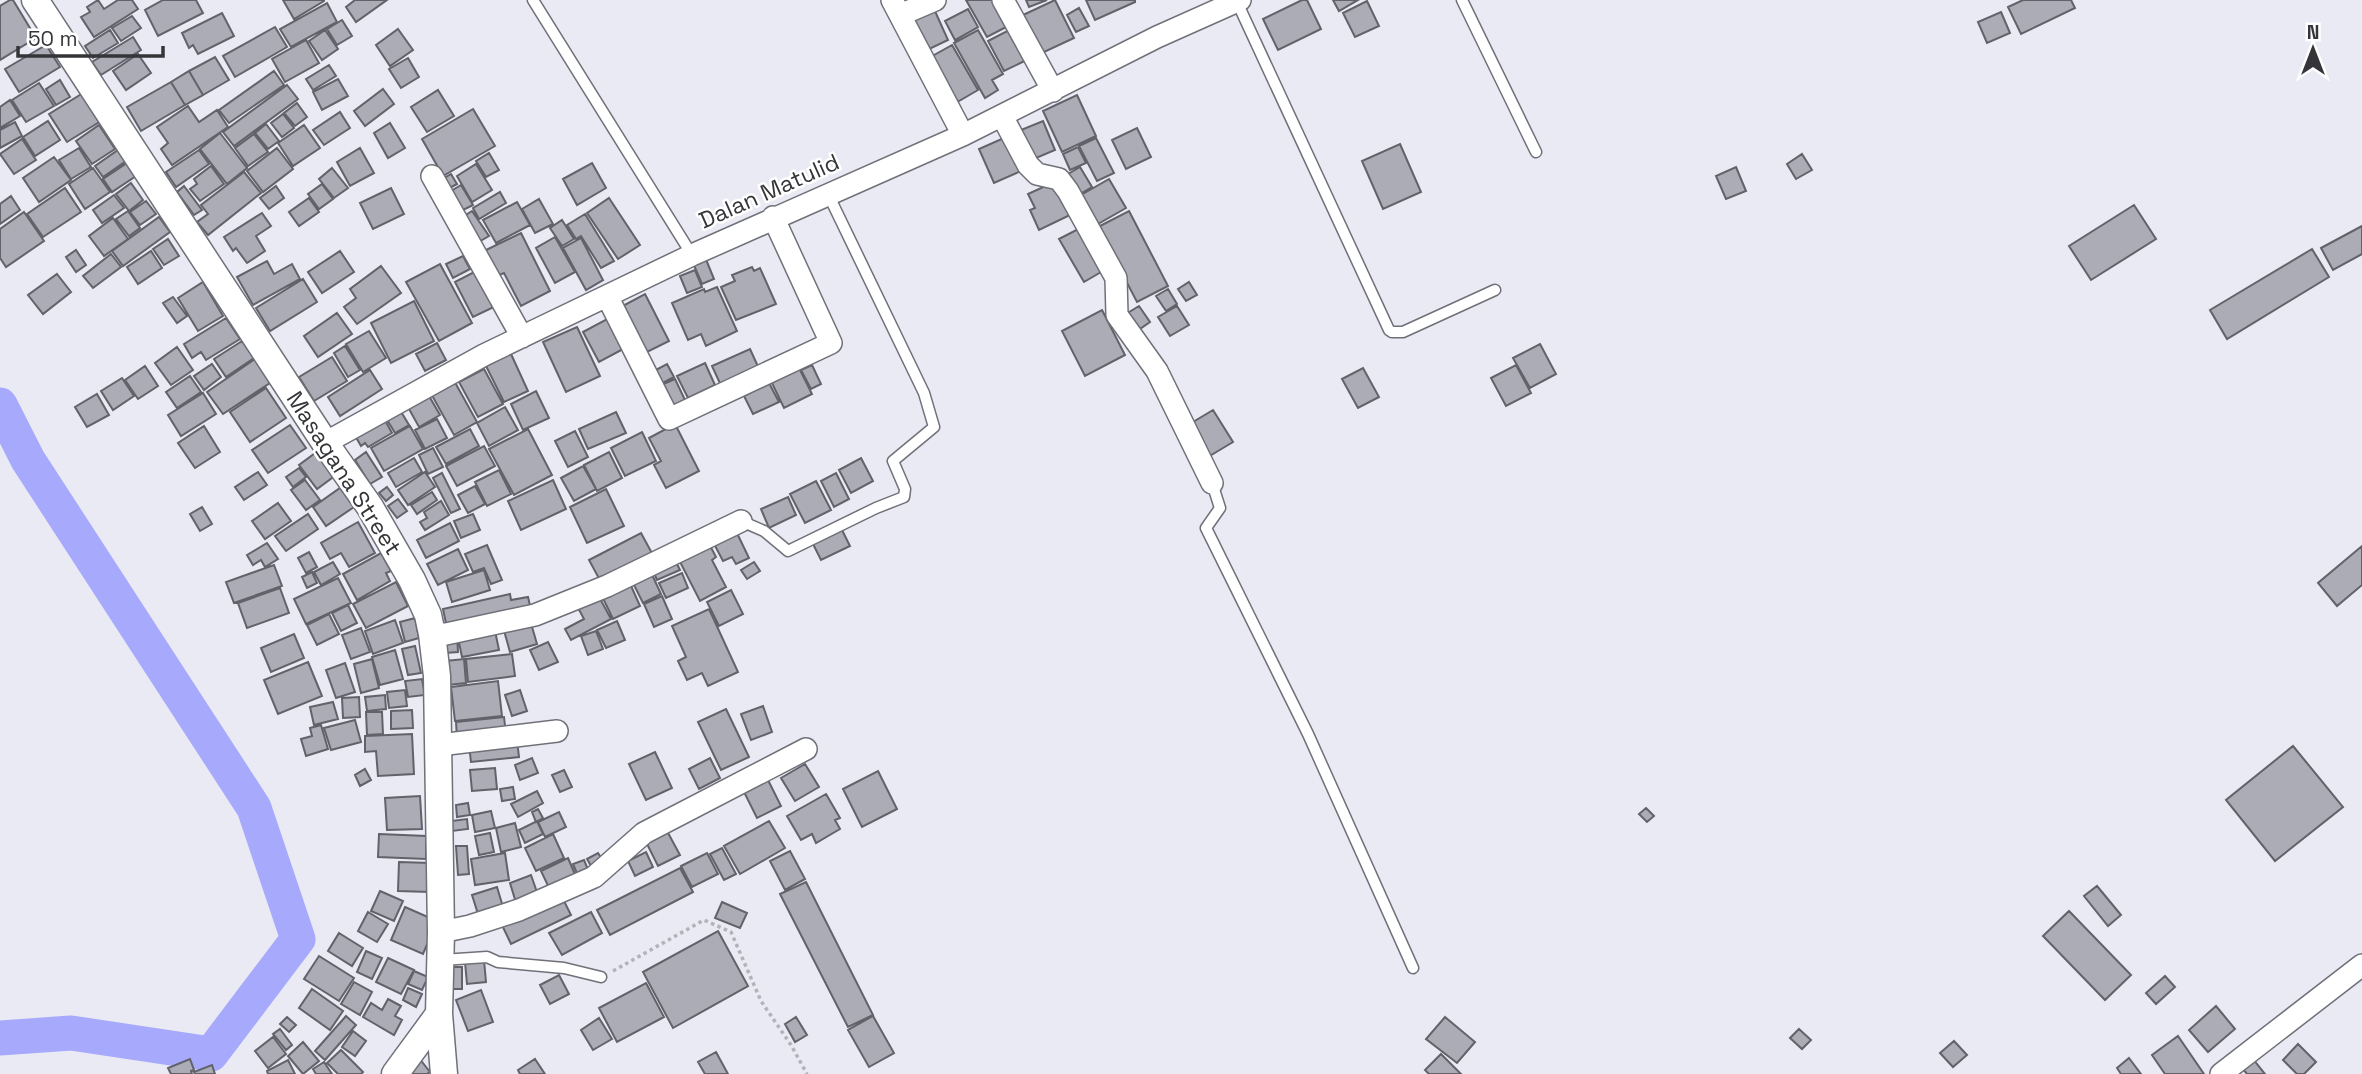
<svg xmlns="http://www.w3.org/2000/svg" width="2362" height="1074" viewBox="0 0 2362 1074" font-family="'Space Grotesk',sans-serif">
<rect width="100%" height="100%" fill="#e9eaf3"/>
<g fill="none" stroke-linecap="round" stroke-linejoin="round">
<path stroke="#a6a9fc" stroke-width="35" d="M0,405L28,460L254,808L298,939L211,1054L71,1033L0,1038"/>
</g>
<path fill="#abacb5" stroke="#61626a" stroke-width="2" d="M10,0H13L36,38L0,60V6Z
M98,0L104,9L118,0H132L138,9L94,37L81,17L90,12L87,7Z
M163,0H196L203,13L158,36L145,10Z
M283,0H324V1L294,19Z
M355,0H387L356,22L346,7Z
M966,0H995L1010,25L987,37Z
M1026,0H1047L1029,7Z
M1055,0L1074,38L1042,53L1023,15Z
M1086,0H1135V2L1095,20Z
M1302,0H1307L1321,29L1278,50L1263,19Z
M1333,0H1358L1339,11Z
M2023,0H2071L2075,8L2021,34L2008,7Z
M1367,1L1379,26L1355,37L1343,13Z
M327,3L337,22L291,47L280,29Z
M1079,8L1089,26L1076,32L1067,15Z
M934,9L948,40L923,52L908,21Z
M968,9L978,27L955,40L945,21Z
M2001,12L2010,33L1987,43L1978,22Z
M222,13L234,36L198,54L193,45L189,48L182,33Z
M132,16L141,28L121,41L112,28Z
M342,20L352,36L337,45L327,29Z
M275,27L287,47L235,77L223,56Z
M1015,27L1031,58L1004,71L988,41Z
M398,29L413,50L390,66L376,45Z
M110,30L118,43L93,58L85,46Z
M325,30L338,49L322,60L309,41Z
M978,30L1003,74L992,80L998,90L985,98L954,43Z
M133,37L141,50L101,75L92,62Z
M306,40L319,63L285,82L272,59Z
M46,45L60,67L19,92L5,69Z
M952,45L978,90L954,104L927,59Z
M138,54L151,73L126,90L113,71Z
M215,57L229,80L203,95L189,71Z
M408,58L419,77L401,88L389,69Z
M329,65L336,76L313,90L306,79Z
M189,71L203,95L185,105L171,82Z
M274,71L284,85L229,123L219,110Z
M338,79L348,96L322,110L313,92Z
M60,80L70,97L56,105L46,89Z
M171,82L185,105L141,131L127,107Z
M39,83L54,106L26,122L12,100Z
M287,85L298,99L234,146L223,132Z
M383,89L394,104L365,126L354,111Z
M438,90L454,116L427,132L411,107Z
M83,93L101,121L67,142L49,114Z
M1077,95L1096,136L1062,152L1043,111Z
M10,100L20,116L0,128V107Z
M297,103L307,117L295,126L284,113Z
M188,106L199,122L217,110L228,127L172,165L161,149L168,143L157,127Z
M473,109L495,146L443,176L422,139Z
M340,112L350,128L324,145L313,130Z
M283,114L294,128L282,137L271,123Z
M48,121L60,140L35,156L23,137Z
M1043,121L1055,150L1029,161L1016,132Z
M15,122L22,136L0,148V130Z
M390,123L405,148L388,158L374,133Z
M266,124L279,141L268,149L255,133Z
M99,125L115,149L92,164L76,141Z
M304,125L320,148L293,166L278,143Z
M1137,128L1151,157L1126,169L1112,140Z
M220,133L247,168L227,184L200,149Z
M254,134L268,152L248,166L235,148Z
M1006,137L1021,171L994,183L979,149Z
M1096,138L1114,173L1097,181L1079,146Z
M22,139L36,160L14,174L0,154Z
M1400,144L1421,192L1383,209L1362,161Z
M1078,147L1086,163L1070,170L1063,154Z
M79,148L91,167L71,179L59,160Z
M277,148L293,169L263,192L247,171Z
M360,148L374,173L350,186L337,162Z
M118,150L126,161L103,177L95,166Z
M199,150L209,164L176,187L166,172Z
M489,153L499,170L486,177L476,161Z
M1802,154L1812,170L1796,179L1787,164Z
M54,157L71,180L39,202L23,178Z
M127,163L136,176L112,192L103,179Z
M592,163L606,188L577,205L563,179Z
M476,164L492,190L472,202L457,176Z
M211,166L224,184L200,201L190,189L197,184L194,179Z
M1080,167L1092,187L1080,194L1068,174Z
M1736,167L1746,191L1726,199L1716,176Z
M93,168L110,192L85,209L69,184Z
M332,168L348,188L334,198L319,179Z
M244,172L261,193L208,235L197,222L208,214L201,205Z
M451,174L457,184L446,190L441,180Z
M1109,179L1126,208L1098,224L1081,195Z
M1054,182L1070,215L1039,230L1030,210L1035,208L1028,194Z
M131,183L143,200L129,211L116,194Z
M322,184L333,199L319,209L308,194Z
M461,185L473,205L463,210L451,191Z
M184,186L202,210L194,215L177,192Z
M276,186L284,198L269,209L260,198Z
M65,188L81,212L43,237L27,214Z
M391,188L404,214L373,229L360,203Z
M500,192L506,203L479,219L473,208Z
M114,195L124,208L102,223L93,210Z
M11,196L20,210L0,224V204Z
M309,198L319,212L299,226L289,212Z
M609,198L640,245L618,259L587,213Z
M539,199L553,224L535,233L522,209Z
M146,201L156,214L140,225L130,212Z
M517,202L530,225L496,243L483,220Z
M2134,205L2156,239L2091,280L2069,246Z
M128,211L140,228L129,236L116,219Z
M472,211L489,236L477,243L461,218Z
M1129,211L1168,286L1137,302L1098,227Z
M24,212L44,241L6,267L0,258V229Z
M262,213L271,226L256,236L265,251L247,263L236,248L233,251L224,237Z
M585,214L614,261L601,268L581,236L576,239L567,225Z
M159,217L170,232L123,266L112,251Z
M113,218L128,239L104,256L89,236Z
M562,220L574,239L562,246L550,228Z
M1084,226L1108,268L1084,282L1059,239Z
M2362,226V254L2333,270L2321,248Z
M521,233L550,291L521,306L504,273L497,276L484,251Z
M555,237L575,272L555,283L536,248Z
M581,238L603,280L586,290L563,248Z
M168,239L179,256L164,265L153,249Z
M2312,249L2329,277L2227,339L2210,310Z
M76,250L86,265L76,272L66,257Z
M151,251L162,268L138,284L127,267Z
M340,251L354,272L322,293L308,272Z
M111,254L121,267L93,288L83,276Z
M463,256L470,269L453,278L446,264Z
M705,257L714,279L702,284L693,263Z
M267,261L274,274L292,264L300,279L253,305L237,277Z
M440,264L472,323L439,341L406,282Z
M381,266L401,293L357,324L344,307L356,298L350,289Z
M752,267L754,271L760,268L776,304L736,320L721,287L735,281L732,275Z
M480,269L498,305L473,317L455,282Z
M695,270L702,287L687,293L680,276Z
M57,274L71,292L43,314L28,295Z
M303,279L317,302L270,331L256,308Z
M203,282L223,316L198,331L178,298Z
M1189,282L1197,295L1186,301L1178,289Z
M717,287L737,331L706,346L701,334L688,340L672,303L704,289L705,292Z
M1168,289L1177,304L1166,311L1156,296Z
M645,294L669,341L643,354L619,308Z
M173,297L187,316L177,323L163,303Z
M414,301L434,341L391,363L371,323Z
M1139,306L1150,322L1137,331L1126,314Z
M1177,306L1189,325L1170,336L1158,317Z
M1102,310L1125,355L1085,376L1062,331Z
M337,313L352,334L318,357L304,336Z
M226,318L240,339L206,360L201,352L192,358L184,344Z
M609,318L625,348L599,362L583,332Z
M577,327L600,376L566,392L543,342Z
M369,331L386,358L363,372L346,344Z
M242,341L254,358L226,377L214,359Z
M437,343L446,360L425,371L416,354Z
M1540,344L1556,374L1530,388L1513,358Z
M345,346L360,370L348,377L334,353Z
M177,347L193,370L171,385L155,363Z
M750,349L761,373L723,390L712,366Z
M511,354L528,391L504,402L486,366Z
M332,357L347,381L314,401L299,377Z
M255,359L270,383L223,414L207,392Z
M705,363L715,385L688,398L677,376Z
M212,364L221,377L204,390L194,376Z
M667,364L674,377L661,384L654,371Z
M812,365L821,384L811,389L801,370Z
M1516,365L1531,393L1506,406L1491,378Z
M145,366L158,386L138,399L125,380Z
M799,368L812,394L784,408L771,381Z
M1363,368L1379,397L1358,408L1342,379Z
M484,369L503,404L478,417L459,382Z
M370,370L382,389L340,416L328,397Z
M190,376L201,392L177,408L166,392Z
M452,377L477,422L454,435L429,390Z
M122,378L134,396L113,410L101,391Z
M675,379L685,400L672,406L661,385Z
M769,383L779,402L753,414L744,396Z
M266,388L286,418L250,442L230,412Z
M425,389L440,415L419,427L404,400Z
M536,391L549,418L523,430L511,404Z
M203,393L216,414L181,436L168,415Z
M97,394L109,415L87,427L75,407Z
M505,407L518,430L489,446L477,423Z
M400,410L409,425L395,433L386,418Z
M1213,410L1233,442L1208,457L1188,425Z
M616,412L626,433L588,449L579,429Z
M382,415L392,433L368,447L365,443L361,446L353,432Z
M437,419L447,438L425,449L415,430Z
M675,424L699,471L666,488L654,465L661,461L649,438Z
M290,425L306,448L268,473L252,450Z
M204,426L220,452L195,468L178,443Z
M410,426L423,449L384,471L371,448Z
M470,429L479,446L446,464L436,447Z
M528,429L552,475L514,495L489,449Z
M575,431L588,457L568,467L555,441Z
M642,432L656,461L625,476L611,448Z
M484,446L495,466L457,486L446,466Z
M433,448L443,467L428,474L419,455Z
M318,451L336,475L317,489L299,465Z
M366,452L382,477L370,484L355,460Z
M609,452L622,478L597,491L584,465Z
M414,458L422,472L396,487L388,473Z
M861,458L873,481L851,493L839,470Z
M583,466L596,489L574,501L561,478Z
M299,468L306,477L293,487L286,477Z
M499,470L511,494L487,506L475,482Z
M258,472L267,485L244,500L235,487Z
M425,472L435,487L408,505L398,490Z
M442,473L460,509L451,513L433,478Z
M836,473L849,499L834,507L821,481Z
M305,480L320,500L306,510L291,490Z
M553,480L566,509L521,530L508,501Z
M816,481L831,510L805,523L790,494Z
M475,486L485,504L468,513L458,495Z
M387,487L393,495L386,501L379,493Z
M340,488L354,507L326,526L313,507Z
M606,489L624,526L587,543L570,507Z
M432,492L437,500L417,514L411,505Z
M788,497L796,515L769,528L761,509Z
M398,499L407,511L397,518L388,506Z
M441,501L449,515L425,530L420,522L427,518L424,512Z
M278,503L291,521L265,539L252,521Z
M202,507L212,524L200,531L190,514Z
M308,514L318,529L286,551L275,536Z
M473,514L480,530L461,538L454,521Z
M358,522L375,553L349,567L341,553L330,559L321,543Z
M450,523L459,541L426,558L417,540Z
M735,529L749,558L736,564L732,557L723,561L712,540Z
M842,530L850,546L821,560L813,544Z
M641,533L654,557L602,584L589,560Z
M707,540L716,557L712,560L726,587L700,601L677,556Z
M267,543L278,559L265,567L261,560L253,565L247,555Z
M487,545L502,580L491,584L484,568L473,572L465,554Z
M2362,546V585L2337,606L2318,583Z
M458,549L468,570L438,585L427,564Z
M309,552L317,567L306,573L298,558Z
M381,553L391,571L386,573L390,581L357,600L343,574Z
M674,558L680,570L657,580L652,568Z
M333,562L340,574L321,585L314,572Z
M754,562L760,571L747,579L741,570Z
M274,565L282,586L234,603L226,582Z
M649,568L661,594L643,603L630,577Z
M484,570L490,590L452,602L446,582Z
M312,572L317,583L307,588L302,577Z
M682,573L688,588L666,598L659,583Z
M338,578L351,603L306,624L294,599Z
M628,579L640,606L613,619L600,592Z
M396,582L408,606L366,628L353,604Z
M280,588L289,613L247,628L238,603Z
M731,590L743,614L719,626L707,602Z
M597,593L611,619L571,640L565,629L584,619L576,604Z
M510,594L511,600L528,597L532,614L448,633L443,609Z
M662,596L672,619L654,627L644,604Z
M348,605L357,623L341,631L332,613Z
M709,609L738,672L708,686L702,673L687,680L678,661L686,657L672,626Z
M329,614L339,634L317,645L307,625Z
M415,618L419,638L405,642L400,622Z
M395,620L403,643L373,654L365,631Z
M530,620L537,644L510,652L503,627Z
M617,621L625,640L606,648L597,630Z
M494,626L499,650L462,657L457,633Z
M361,628L370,652L351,659L342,635Z
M596,631L603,649L588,655L581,636Z
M294,634L304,658L271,672L261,648Z
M444,635H457L458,652L445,653Z
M548,642L558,662L539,670L530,650Z
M415,646L421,673L408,675L402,649Z
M395,650L403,679L380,685L372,657Z
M512,654L515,676L468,682L466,659Z
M372,659L379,688L361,693L354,664Z
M464,659L466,683L448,685L446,661Z
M308,662L322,696L278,714L264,680Z
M345,663L355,692L336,698L326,670Z
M422,679L425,695L408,697L405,681Z
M498,681L502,716L455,721L451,687Z
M405,690L407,706L389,708L387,692Z
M520,690L527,711L512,716L505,695Z
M385,695L386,709L367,711L365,697Z
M359,697L360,717L343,718L342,698Z
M333,702L338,719L314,725L310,707Z
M763,706L772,732L751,740L741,714Z
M726,709L749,757L721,770L698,722Z
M412,710L413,728L391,729V711Z
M366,712H382L383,734L367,735Z
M504,717L506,734L457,739L456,722Z
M355,720L361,742L331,750L324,728Z
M321,725L328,749L306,756L301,739L312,736L310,728Z
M412,734L414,774L378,776L376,751L365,752V736Z
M517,740L519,757L471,762L469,745Z
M2293,746L2343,807L2275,861L2226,800Z
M655,752L672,788L646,800L629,764Z
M532,758L538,773L520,780L515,765Z
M710,758L720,778L699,789L689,769Z
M805,764L819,787L795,801L781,778Z
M495,768L497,789L472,791L470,770Z
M365,769L371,780L360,786L355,775Z
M564,770L572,787L560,792L552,775Z
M878,771L897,809L862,827L843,789Z
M768,780L781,806L757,818L744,792Z
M513,787L515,799L502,801L500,789Z
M537,791L543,803L518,817L511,804Z
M826,794L840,818L835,820L840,829L816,843L812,834L801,840L787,816Z
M420,796L422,829L387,830L385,798Z
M468,803L470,815L457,817L456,805Z
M1646,808L1654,816L1647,822L1639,814Z
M538,809L543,818L536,822L532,812Z
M491,811L495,828L475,832L472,815Z
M559,812L566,827L545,837L538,822Z
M467,819L468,829L452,831L451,821Z
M537,821L543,834L525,843L519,830Z
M769,821L785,848L740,874L724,846Z
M515,823L521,847L501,852L496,828Z
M667,831L680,855L658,866L646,842Z
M490,833L494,852L479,855L475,836Z
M379,834L426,836V859L378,857Z
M553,834L564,858L536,871L525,848Z
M456,846H467L469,874L458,875Z
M722,848L736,874L724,880L710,854Z
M790,851L805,879L785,890L770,861Z
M646,852L653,867L635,876L628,861Z
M505,853L509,880L475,885L471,859Z
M598,853L605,864L594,871L587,859Z
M707,853L718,874L692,887L681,866Z
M568,858L577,879L551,892L541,871Z
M584,860L589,872L578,876L573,864Z
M399,862L431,863L430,892L398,891Z
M680,868L693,892L610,935L597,910Z
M531,875L539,898L517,906L510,883Z
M806,882L873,1015L848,1027L780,894Z
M2097,886L2121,915L2108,926L2084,896Z
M497,887L503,907L478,914L472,895Z
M380,891L403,901L394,921L371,911Z
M560,893L571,915L511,944L501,923Z
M722,902L747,913L740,928L715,918Z
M405,907L437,921L423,954L391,940Z
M2069,911L2131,975L2105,1000L2043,936Z
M368,912L388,924L377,942L358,931Z
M591,912L602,933L562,955L549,933Z
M718,931L748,986L673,1028L643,972Z
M339,933L363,948L352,966L328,951Z
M366,951L382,958L372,979L357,972Z
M319,956L354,978L339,1001L304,979Z
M388,958L414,970L401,994L376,982Z
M484,960L486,982L467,984L465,962Z
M451,967H462V989H451Z
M414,971L428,977L422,990L408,984Z
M559,975L569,994L550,1004L540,985Z
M2165,976L2175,987L2156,1004L2146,993Z
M354,982L372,992L360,1015L341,1004Z
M646,983L664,1017L617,1042L599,1008Z
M408,988L422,994L416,1007L403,1000Z
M312,989L343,1011L330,1030L299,1008Z
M481,990L493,1022L468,1031L456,1000Z
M388,999L401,1006L395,1016L402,1020L394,1035L363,1017L371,1003L382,1010Z
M2216,1006L2235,1029L2208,1052L2189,1030Z
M346,1016L356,1025L325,1060L315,1051Z
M873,1016L894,1053L869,1067L848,1030Z
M287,1017L296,1025L289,1032L280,1024Z
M796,1017L807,1035L795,1042L785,1024Z
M1445,1017L1475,1042L1457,1063L1426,1039Z
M599,1018L612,1039L593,1050L581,1030Z
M280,1029L292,1045L286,1050L273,1034Z
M1799,1029L1811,1040L1802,1049L1790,1038Z
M353,1031L366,1041L355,1056L342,1047Z
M2178,1036L2204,1074H2165L2152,1055Z
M273,1037L286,1054L268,1068L255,1051Z
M1954,1041L1967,1055L1953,1067L1940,1053Z
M303,1042L319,1061L303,1074L288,1056Z
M2298,1044L2316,1062L2304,1074H2297L2283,1060Z
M341,1050L363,1072L361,1074H338L327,1063Z
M716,1052L728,1074H705L698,1062Z
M1441,1054L1461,1074H1429L1425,1070Z
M419,1058L430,1072L427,1074H412L406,1067Z
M2129,1058L2141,1074H2121L2117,1068Z
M190,1059L194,1070L191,1071L192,1074H171L168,1068Z
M535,1059L545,1074H520L518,1070Z
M2253,1059L2265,1074H2247L2242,1068Z
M288,1060L295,1074H268L267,1071Z
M324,1062L332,1074H316L313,1069Z
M212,1065L215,1074H195L194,1072Z"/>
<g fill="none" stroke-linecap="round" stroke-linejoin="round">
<defs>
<path id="service" d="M533,0L692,255
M1462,0L1536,152
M1237,2L1389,330L1392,332H1403L1495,290
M1212,483L1220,508L1206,528L1308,734L1413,968
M741,521L764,531L788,551L876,508L904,497L905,489L893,461L934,427L924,393L828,194
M442,960L487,957L498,962L564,968L601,977"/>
<path id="minor" d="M892,0L963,135
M1003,0L1053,91
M900,15L935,0
M1002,116L1028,165L1037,174L1059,179L1068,191L1116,278L1117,315L1157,371L1212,483
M432,176L522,337
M607,296L669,419L831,343L773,217
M325,443L484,355L692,255L963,135L1157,37L1240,0
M432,634H446L535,615L607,586L741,521
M439,745L557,731
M441,932L470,926L519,910L594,877L644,833L806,749
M2221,1074L2362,965"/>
<path id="tertiary" d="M35,0L325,443L370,507L412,580L428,615L432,634L437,676L441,932L439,1014L444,1074
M395,1074L439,1014"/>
</defs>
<use href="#service" stroke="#6f7078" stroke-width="13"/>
<use href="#minor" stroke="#6f7078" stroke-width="24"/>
<use href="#tertiary" stroke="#6f7078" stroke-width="29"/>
<path stroke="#b2b3ba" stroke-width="3.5" stroke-dasharray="3.5 3.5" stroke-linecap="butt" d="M613,971L704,920L731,932L761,1001L791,1045L807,1074"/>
<use href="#service" stroke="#fff" stroke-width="10"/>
<use href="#minor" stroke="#fff" stroke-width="21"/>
<use href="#tertiary" stroke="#fff" stroke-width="26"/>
</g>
<g text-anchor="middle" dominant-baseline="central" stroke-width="5" stroke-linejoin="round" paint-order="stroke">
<g font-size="23" fill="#353539" stroke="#fff">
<text transform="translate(769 191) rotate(-24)">Dalan Matulid</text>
<text transform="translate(344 473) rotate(57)">Masagana Street</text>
</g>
</g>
<g transform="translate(2313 49)" stroke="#ffffff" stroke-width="5" paint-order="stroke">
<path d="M0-5L12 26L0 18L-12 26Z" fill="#353539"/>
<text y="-10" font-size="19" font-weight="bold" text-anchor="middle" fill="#353539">N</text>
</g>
<path d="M18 46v10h145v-10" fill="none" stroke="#353539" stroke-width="3.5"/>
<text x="28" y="46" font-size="21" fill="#353539" stroke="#ffffff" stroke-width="5" paint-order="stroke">50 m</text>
</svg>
